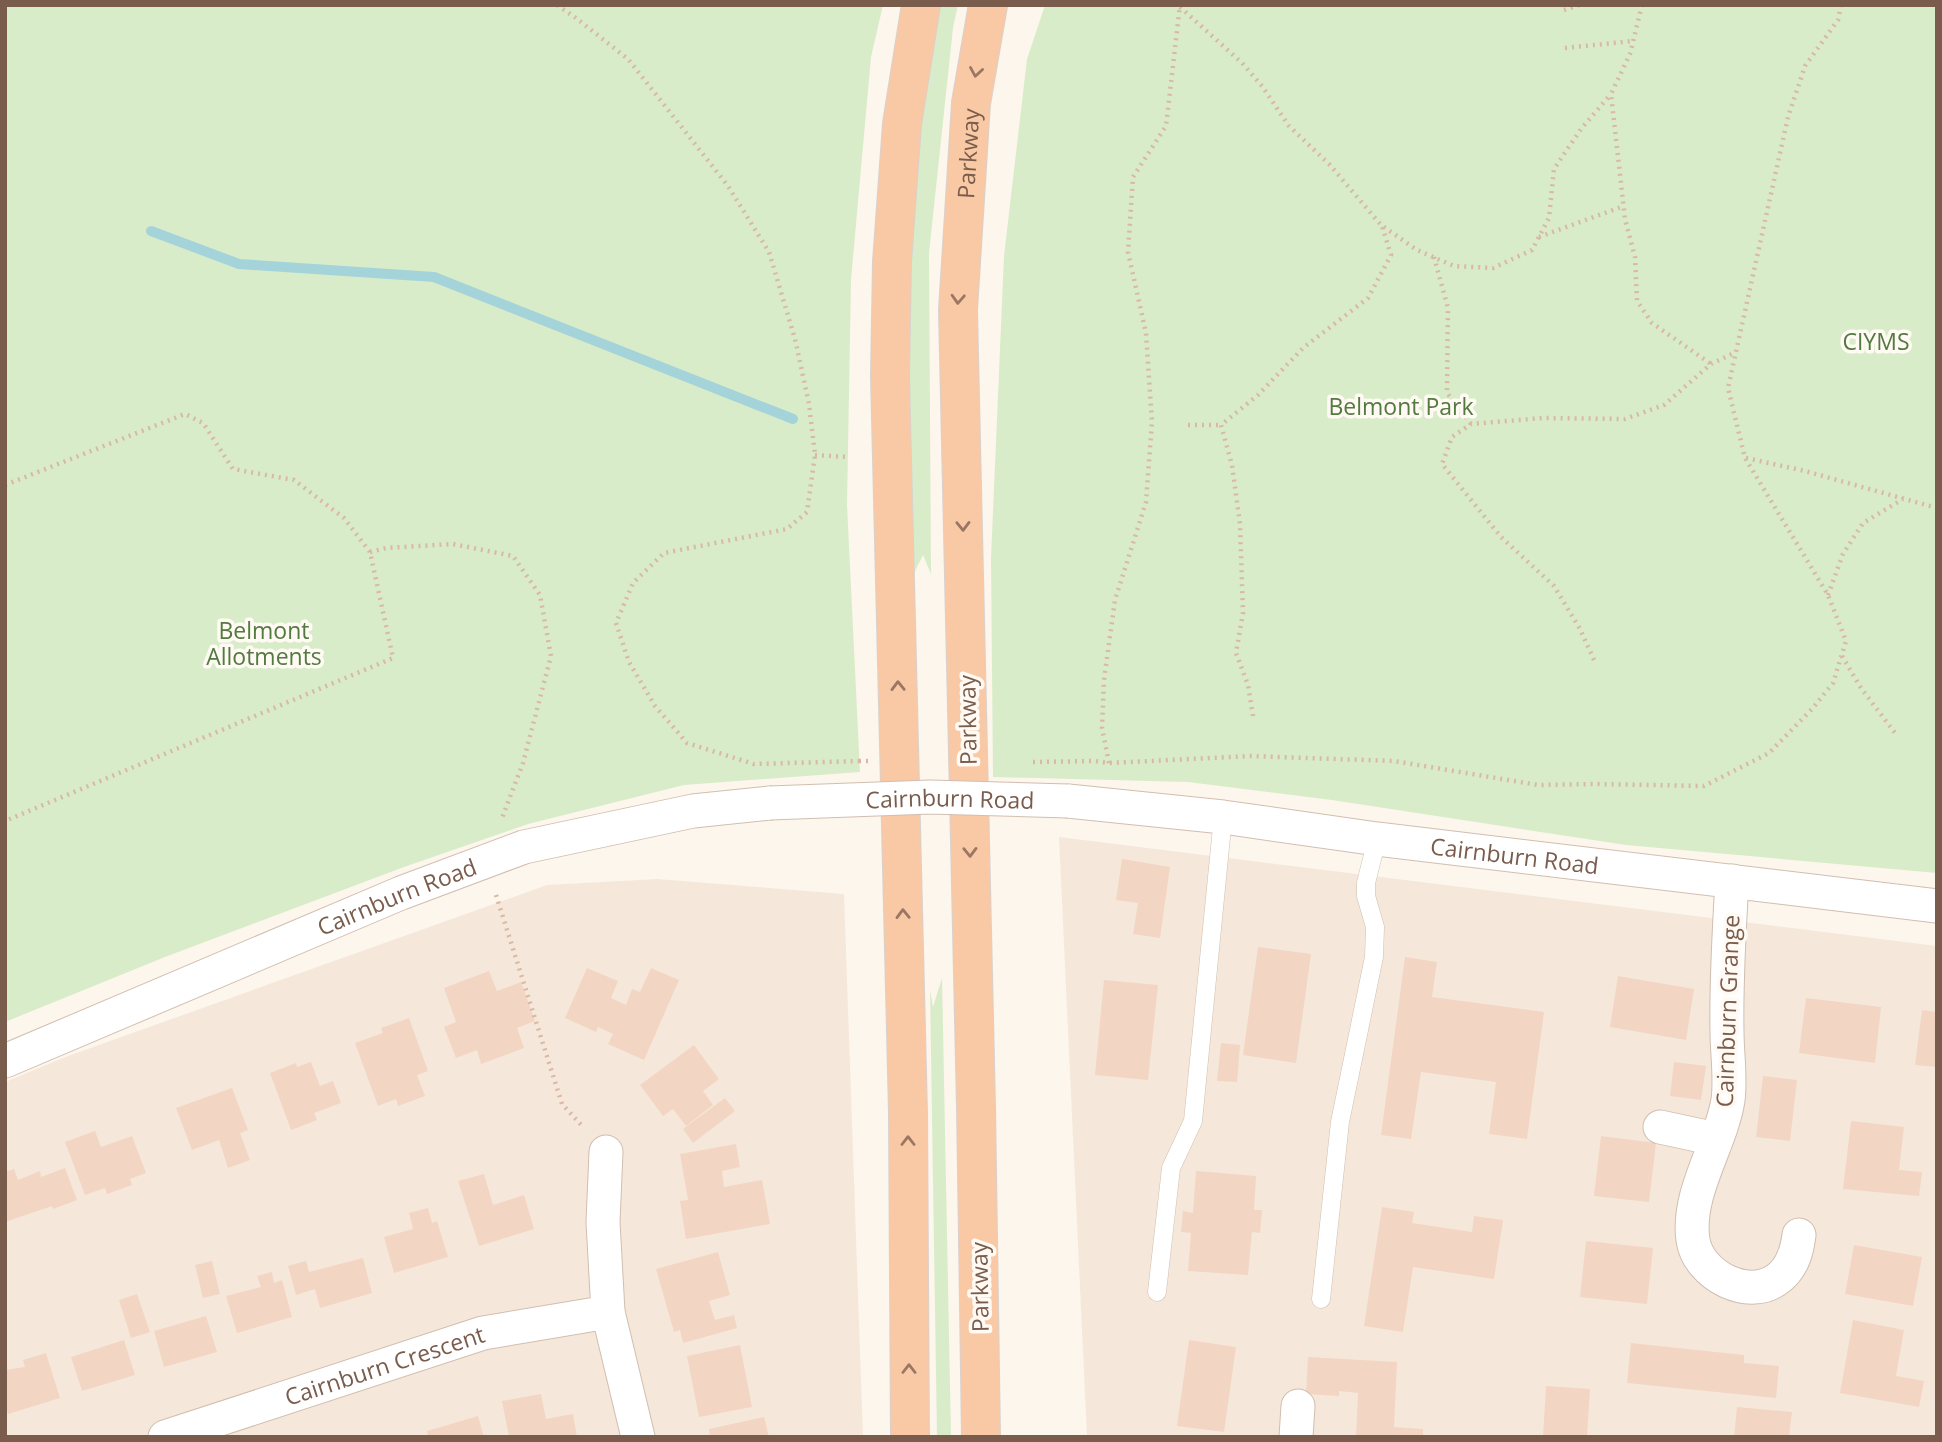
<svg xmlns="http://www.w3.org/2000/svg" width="1942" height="1442" viewBox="0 0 1942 1442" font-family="'Open Sans',sans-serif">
<rect width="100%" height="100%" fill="#fdf6ec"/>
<path fill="#f5e8da" d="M1059,837L1937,946V1437H1087Z
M657,879L844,894L863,1437H5V1082L68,1056L547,885Z"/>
<path fill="#d8ecc9" d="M5,5H883L871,57L851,280L847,505L860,772L684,785L528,824L404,867L165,957L5,1022Z
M933,5H958L953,28L929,253L931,574L923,555L913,575L908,286L914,156Z
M1045,5H1937V873L1626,845L1332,800L1188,782L993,777L991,558L1004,256L1027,59Z
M942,978L951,1437H937L930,990L933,1007Z"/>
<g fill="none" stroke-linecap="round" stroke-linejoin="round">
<path stroke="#a5d3da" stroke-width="10" d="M151,231L239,264L434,277L793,419"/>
</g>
<path fill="#f3d5c3" d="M1122,859L1170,867L1160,938L1133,934L1138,903L1116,900Z
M1258,947L1311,954L1296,1063L1243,1055Z
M1405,957L1437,962L1432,997L1544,1012L1527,1139L1489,1134L1496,1082L1421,1072L1411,1139L1381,1135Z
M587,968L618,981L611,998L626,1005L632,989L640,992L651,968L679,980L644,1060L608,1044L613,1034L598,1027L596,1032L565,1018Z
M489,971L497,991L521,982L535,1021L517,1028L524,1048L481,1064L477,1050L456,1058L444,1027L456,1022L444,988Z
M1618,976L1694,989L1686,1040L1610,1027Z
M1104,980L1158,985L1148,1080L1095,1075Z
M1806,998L1881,1007L1875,1063L1799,1053Z
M1922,1010L1937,1012V1067L1915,1065Z
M409,1018L428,1071L417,1075L425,1096L398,1106L396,1099L378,1106L355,1043L383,1033L381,1028Z
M1221,1043L1240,1045L1237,1082L1217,1081Z
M694,1045L719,1079L703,1091L713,1105L686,1126L673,1109L663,1116L640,1085Z
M311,1062L320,1086L333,1081L341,1103L314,1113L317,1120L291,1130L270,1073L296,1063L297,1067Z
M1674,1062L1706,1066L1701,1100L1670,1096Z
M1763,1076L1797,1080L1790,1141L1756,1137Z
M232,1088L248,1130L240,1133L250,1160L228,1168L219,1140L192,1150L176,1108Z
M725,1098L735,1111L693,1143L683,1129Z
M1851,1121L1904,1127L1899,1170L1922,1172L1919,1196L1843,1189Z
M95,1131L101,1147L132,1136L146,1173L130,1179L132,1185L107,1194L105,1188L85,1195L65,1142Z
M1601,1136L1656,1143L1649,1202L1594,1196Z
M736,1144L740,1167L722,1171L724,1187L762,1180L770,1224L686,1239L680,1201L688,1200L680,1154Z
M65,1168L77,1200L53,1209L52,1206L5,1222V1172L14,1169L18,1180L40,1171L41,1177Z
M1196,1171L1256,1176L1254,1210H1262L1260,1233L1252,1232L1248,1275L1188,1271L1191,1233L1181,1232L1183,1211L1193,1213Z
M484,1174L493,1205L524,1195L534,1229L479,1246L458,1181Z
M1382,1207L1414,1212L1412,1223L1472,1232L1474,1216L1503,1220L1494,1279L1413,1267L1403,1332L1364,1326Z
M428,1208L432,1223L437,1221L448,1257L394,1273L384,1237L413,1229L409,1213Z
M1586,1241L1653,1248L1647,1304L1580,1297Z
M1854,1245L1922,1257L1913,1306L1845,1294Z
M718,1252L730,1295L709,1301L715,1320L734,1315L737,1328L683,1343L680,1330L674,1332L656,1269Z
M363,1258L372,1293L320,1308L315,1289L296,1295L288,1266L306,1261L309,1272Z
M212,1261L220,1294L203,1298L195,1265Z
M272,1272L274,1283L282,1280L292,1317L237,1333L226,1296L261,1287L257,1276Z
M137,1294L150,1332L131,1338L119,1300Z
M206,1316L217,1352L164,1367L154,1331Z
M1853,1320L1904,1330L1896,1376L1924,1381L1919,1407L1840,1393Z
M124,1340L135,1375L82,1391L71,1357Z
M1189,1340L1236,1347L1224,1432L1177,1426Z
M1631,1343L1744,1355V1363L1779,1366L1776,1398L1627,1383Z
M740,1345L752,1407L699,1417L687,1356Z
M46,1353L60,1398L8,1414L5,1404V1370L25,1367L23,1360Z
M1308,1357L1397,1362L1394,1427L1423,1429V1437H1356L1358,1393L1339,1391V1396L1306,1394Z
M1546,1386L1590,1389L1587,1437H1543Z
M541,1394L546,1419L573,1414L577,1437H509L502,1401Z
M1737,1407L1792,1412L1789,1437H1734Z
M478,1416L484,1437H428L427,1431Z
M764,1417L769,1437H710L709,1429Z"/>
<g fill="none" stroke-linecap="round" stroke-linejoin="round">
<defs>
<path id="service" d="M1157,1292L1171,1168L1193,1121L1223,817
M1321,1299L1340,1122L1374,957L1375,927L1366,896V883L1377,839"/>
<g id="minor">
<path id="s1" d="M1068,801L1223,817L1377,839L1937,906"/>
<path d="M1732,881C1729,931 1726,981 1727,1031C1727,1054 1731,1077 1728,1100C1721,1145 1686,1193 1693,1240C1698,1275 1750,1303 1780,1277C1793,1266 1797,1251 1799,1235"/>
<path id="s2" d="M5,1061L401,893L524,847L693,811L770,803"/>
<path d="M1660,1127L1716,1139"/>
<path d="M606,1152L603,1222L608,1312"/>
<path id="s3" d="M165,1437L483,1333L608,1312L638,1437"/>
<path d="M1296,1437L1298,1406"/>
</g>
<g id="trunk">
<path d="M910,1437L908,1113L890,376L892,262L902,124L921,5"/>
<path id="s4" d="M981,1437L976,1106L958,310L971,103L988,5"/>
</g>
</defs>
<use href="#service" stroke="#d1beb0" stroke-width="19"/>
<use href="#minor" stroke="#d1beb0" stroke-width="35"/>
<use href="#trunk" stroke="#dad1cd" stroke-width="40"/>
<path stroke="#d9b8a5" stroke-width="4.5" stroke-dasharray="2 5" stroke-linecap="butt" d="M557,5L576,18L628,59L728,186L769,252L795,339L809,404L815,455L807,512L787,529L664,553L633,583L616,623L629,662L655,706L687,743L754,764L859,761
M1642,5L1630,54L1611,94L1625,219L1635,257L1637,301L1652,323L1711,364
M1180,7L1242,63L1262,86L1289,126L1329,164L1381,225L1417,250L1454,266L1493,268L1532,250L1549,218L1554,169L1581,129L1611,94
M1564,10L1579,5
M1565,48L1633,41
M1539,237L1624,206
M1434,257L1448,308L1447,393L1471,424
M1188,425H1221
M815,455L848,457
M1746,458L1805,471L1937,508
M5,485L185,414L203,423L233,469L294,480L344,518L370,552L393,658L5,821
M370,552L386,548L453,544L513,556L540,595L551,656L523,763L502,818
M1828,595L1843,554L1863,523L1903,499
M1842,656L1861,688L1895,733
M1594,660L1580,629L1554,586L1501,537L1442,464L1452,437L1471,424L1542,418L1625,419L1664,405L1711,364L1736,352
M1253,716L1248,685L1236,653L1243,613L1240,524L1232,465L1221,425L1258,395L1303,348L1368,298L1391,255L1382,226
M1033,762L1094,761L1109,763L1251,756L1394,761L1538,785L1594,784L1704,786L1769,753L1812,709L1833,683L1846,641L1828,595L1745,458L1728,388L1788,117L1805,66L1838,20L1841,5
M1109,763L1102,728L1104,680L1115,600L1146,502L1152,422L1146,333L1128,252L1133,177L1166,126L1180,5
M496,895L562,1104L583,1127"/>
<use href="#service" stroke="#fff" stroke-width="18"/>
<use href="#minor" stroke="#fff" stroke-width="33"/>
<use href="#trunk" stroke="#f9c8a4" stroke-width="38"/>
<defs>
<g id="minor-bridge">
<path id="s5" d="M770,803L930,797L1068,801"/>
</g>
</defs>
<use href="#minor-bridge" stroke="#d1beb0" stroke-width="35" stroke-linecap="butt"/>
<path stroke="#d9b8a5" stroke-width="4.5" stroke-dasharray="2 5" stroke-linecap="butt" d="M859,761H873"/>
<use href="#minor-bridge" stroke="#fff" stroke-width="33"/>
</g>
<defs><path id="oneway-chevron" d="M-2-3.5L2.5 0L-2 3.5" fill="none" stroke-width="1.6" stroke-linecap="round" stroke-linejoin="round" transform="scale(1.75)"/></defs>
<g stroke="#9a7763">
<use href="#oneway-chevron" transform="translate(976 72) rotate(99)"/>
<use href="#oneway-chevron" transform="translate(958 299) rotate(93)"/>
<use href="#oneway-chevron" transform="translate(963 526) rotate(89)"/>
<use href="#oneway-chevron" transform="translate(898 686) rotate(-91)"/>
<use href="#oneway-chevron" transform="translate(970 852) rotate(89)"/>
<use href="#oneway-chevron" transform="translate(903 914) rotate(-91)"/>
<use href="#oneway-chevron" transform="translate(908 1141) rotate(-90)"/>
<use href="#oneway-chevron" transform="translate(909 1369) rotate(-90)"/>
</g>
<g text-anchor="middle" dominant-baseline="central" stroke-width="7" stroke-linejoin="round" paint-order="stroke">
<g font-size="23" fill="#7a5c4d" stroke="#fffaf3">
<text stroke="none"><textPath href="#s4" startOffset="1284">Parkway</textPath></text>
<text transform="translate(967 720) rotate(-91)">Parkway</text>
<text stroke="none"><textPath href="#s5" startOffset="180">Cairnburn Road</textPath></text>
<text stroke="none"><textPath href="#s1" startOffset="450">Cairnburn Road</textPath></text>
<text stroke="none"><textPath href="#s2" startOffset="425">Cairnburn Road</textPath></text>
<text transform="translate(1727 1011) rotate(-88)">Cairnburn Grange</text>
<text transform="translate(979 1287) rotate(-91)">Parkway</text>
<text stroke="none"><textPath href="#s3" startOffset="231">Cairnburn Crescent</textPath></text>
</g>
<g font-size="23" fill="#537a41" stroke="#fffaf3">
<text x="1876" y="341">CIYMS</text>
<text x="1401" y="406">Belmont Park</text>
<text x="264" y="630">Belmont<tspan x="264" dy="26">Allotments</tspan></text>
</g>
</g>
<rect width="1942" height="1442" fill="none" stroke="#7a5c4d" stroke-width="14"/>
</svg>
